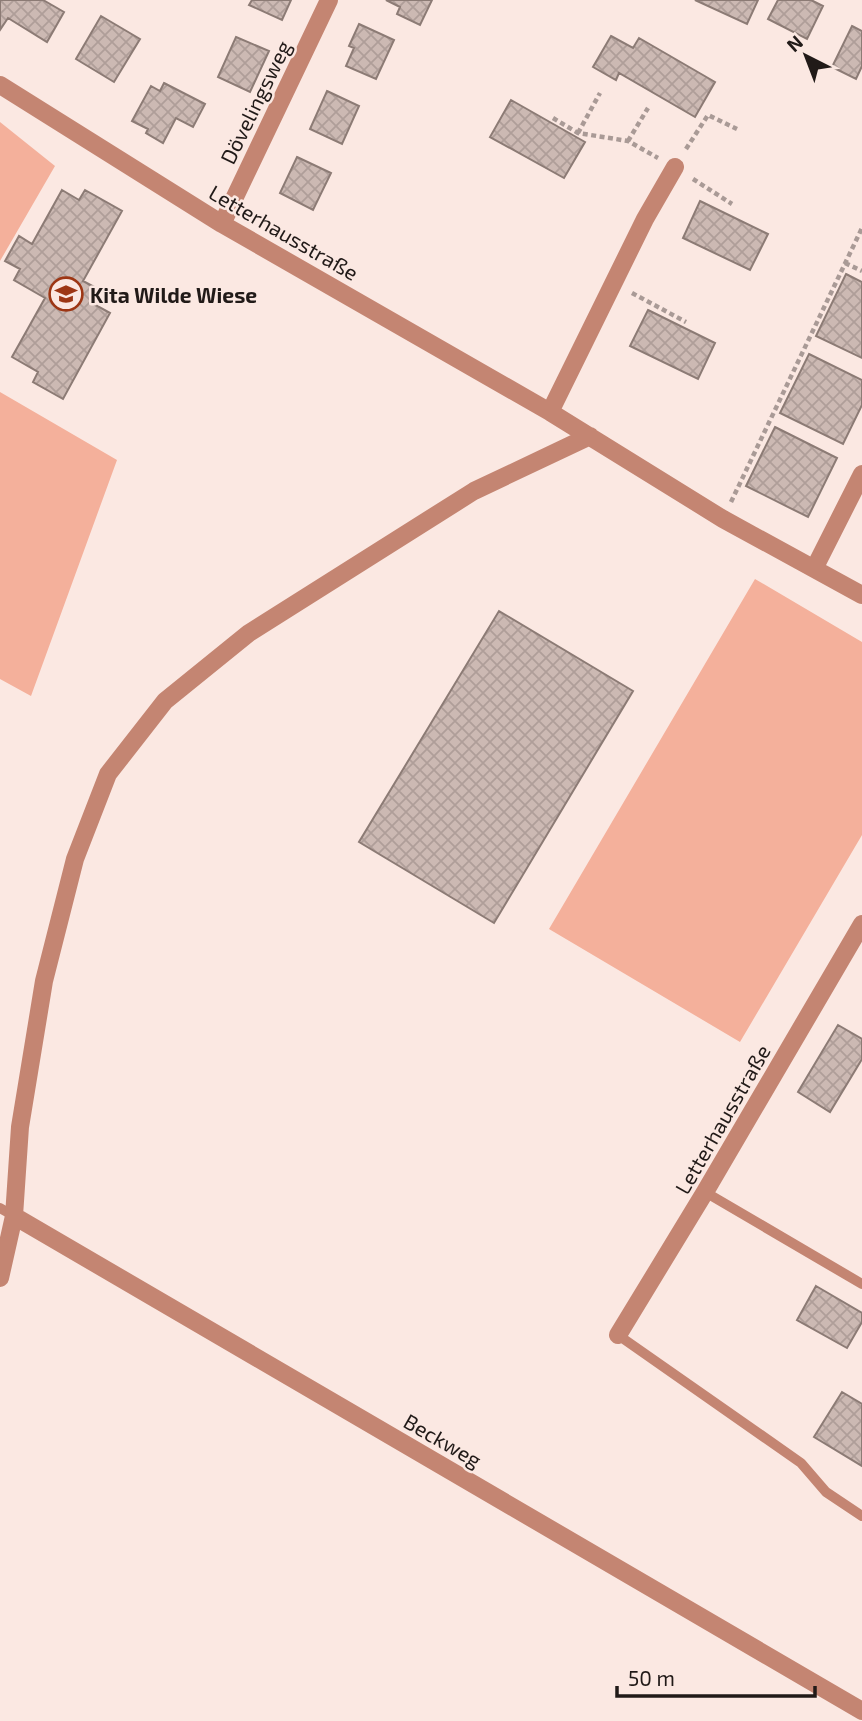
<svg xmlns="http://www.w3.org/2000/svg" width="862" height="1721" viewBox="0 0 862 1721" font-family="'Exo 2',sans-serif">
<defs>
<pattern id="building-cross-hatch" width="8" height="8" patternUnits="userSpaceOnUse" patternTransform="scale(1.75)"><rect width="8" height="8" fill="#ccb9b3"/><path d="M0 0l8 8M0 8l8-8" fill="none" stroke="#af9e99"/></pattern>
</defs>
<rect width="100%" height="100%" fill="#fbe8e2"/>
<path fill="#f4b09b" d="M0,122L55,166L0,261Z
M0,392L117,460L31,696L0,679Z
M755,579L862,642V835L740,1042L549,929Z"/>
<path fill="url(#building-cross-hatch)" stroke="#8c7b75" stroke-width="2" d="M0,0H43L64,12L47,42L8,18L0,30Z
M252,0H291L282,20L249,5Z
M386,0H432L420,25L397,14L400,7Z
M695,0H758L747,24Z
M778,0H811L823,6L807,39L768,19Z
M101,16L140,39L114,82L76,59Z
M359,24L394,40L376,79L346,66L354,48L349,46Z
M852,26L862,31V66L856,79L832,67Z
M611,36L633,48L639,38L715,82L695,117L619,73L616,80L593,67Z
M236,37L269,51L250,92L218,77Z
M164,83L205,104L193,127L176,118L163,143L146,133L148,129L132,121L151,86L160,91Z
M327,91L359,106L342,144L310,129Z
M511,100L585,142L564,178L490,137Z
M297,157L331,173L313,210L280,193Z
M62,190L79,200L85,190L122,211L83,281L98,289L90,302L110,313L63,399L33,382L38,372L12,357L45,298L14,280L20,269L5,261L19,236L32,244Z
M700,201L768,234L750,270L683,238Z
M846,274L862,282V358L816,336Z
M648,310L715,343L698,379L630,346Z
M809,354L862,380V405L843,444L780,413Z
M775,427L837,458L808,517L746,486Z
M499,611L633,691L494,923L359,842Z
M838,1025L862,1039V1059L830,1112L798,1092Z
M816,1286L862,1313V1322L847,1348L797,1320Z
M842,1392L862,1404V1466L814,1437Z"/>
<g fill="none" stroke-linecap="round" stroke-linejoin="round">
<path stroke="#a99a96" stroke-width="4.5" stroke-dasharray="5 3.5" stroke-linecap="butt" d="M553,118L578,133L628,141L658,158
M578,133L600,93
M628,141L648,108
M686,149L708,115L737,129
M693,179L732,204
M845,263L862,271
M632,293L686,322
M731,502L862,228"/>
<path stroke="#c48572" stroke-width="10" d="M705,1192L862,1284
M0,1208L14,1216
M618,1335L801,1463L826,1492L862,1516"/>
<path stroke="#c48572" stroke-width="18" d="M0,85L222,224L550,412L723,519L862,595
M222,224L329,0
M550,412L645,219L675,167
M815,567L862,474
M14,1216L862,1711
M0,1278L14,1216L20,1127L44,981L75,859L108,774L165,701L249,633L474,491L590,436
M618,1335L705,1192L862,924"/>
</g>
<defs>
<symbol id="school-ring" viewBox="-11 -11 22 22"><circle r="9.5" fill="#fbe8e2" stroke="#9d3614" stroke-width="1.5"/><path d="M0-5L7-2L0 1L-7-2ZM-4 1L0 2.5L4 1V4Q0 6-4 4Z" fill="#9d3614"/></symbol>
</defs>
<g fill-rule="evenodd">
<use href="#school-ring" x="47" y="275" width="38" height="38"/>
</g>
<g text-anchor="middle" dominant-baseline="central" stroke-width="5" stroke-linejoin="round" paint-order="stroke">
<g font-size="21" fill="#211a18" stroke="#fbe8e2">
<text transform="translate(255 102) rotate(-64)">Dövelingsweg</text>
<text transform="translate(284 232) rotate(30)">Letterhausstraße</text>
<text transform="translate(722 1119) rotate(-60)">Letterhausstraße</text>
<text transform="translate(443 1440) rotate(30)">Beckweg</text>
</g>
<g font-size="21" font-weight="bold" fill="#211a18" stroke="#fbe8e2" text-anchor="start">
<text x="90" y="294">Kita Wilde Wiese</text>
</g>
</g>
<g transform="translate(806 56) rotate(318)" stroke="#fbe8e2" stroke-width="5" paint-order="stroke">
<path d="M0-5L12 26L0 18L-12 26Z" fill="#211a18"/>
<text y="-10" font-size="19" font-weight="bold" text-anchor="middle" fill="#211a18">N</text>
</g>
<path d="M617 1686v10h198v-10" fill="none" stroke="#211a18" stroke-width="3.5"/>
<text x="628" y="1686" font-size="21" fill="#211a18" stroke="#fbe8e2" stroke-width="5" paint-order="stroke">50 m</text>
</svg>
